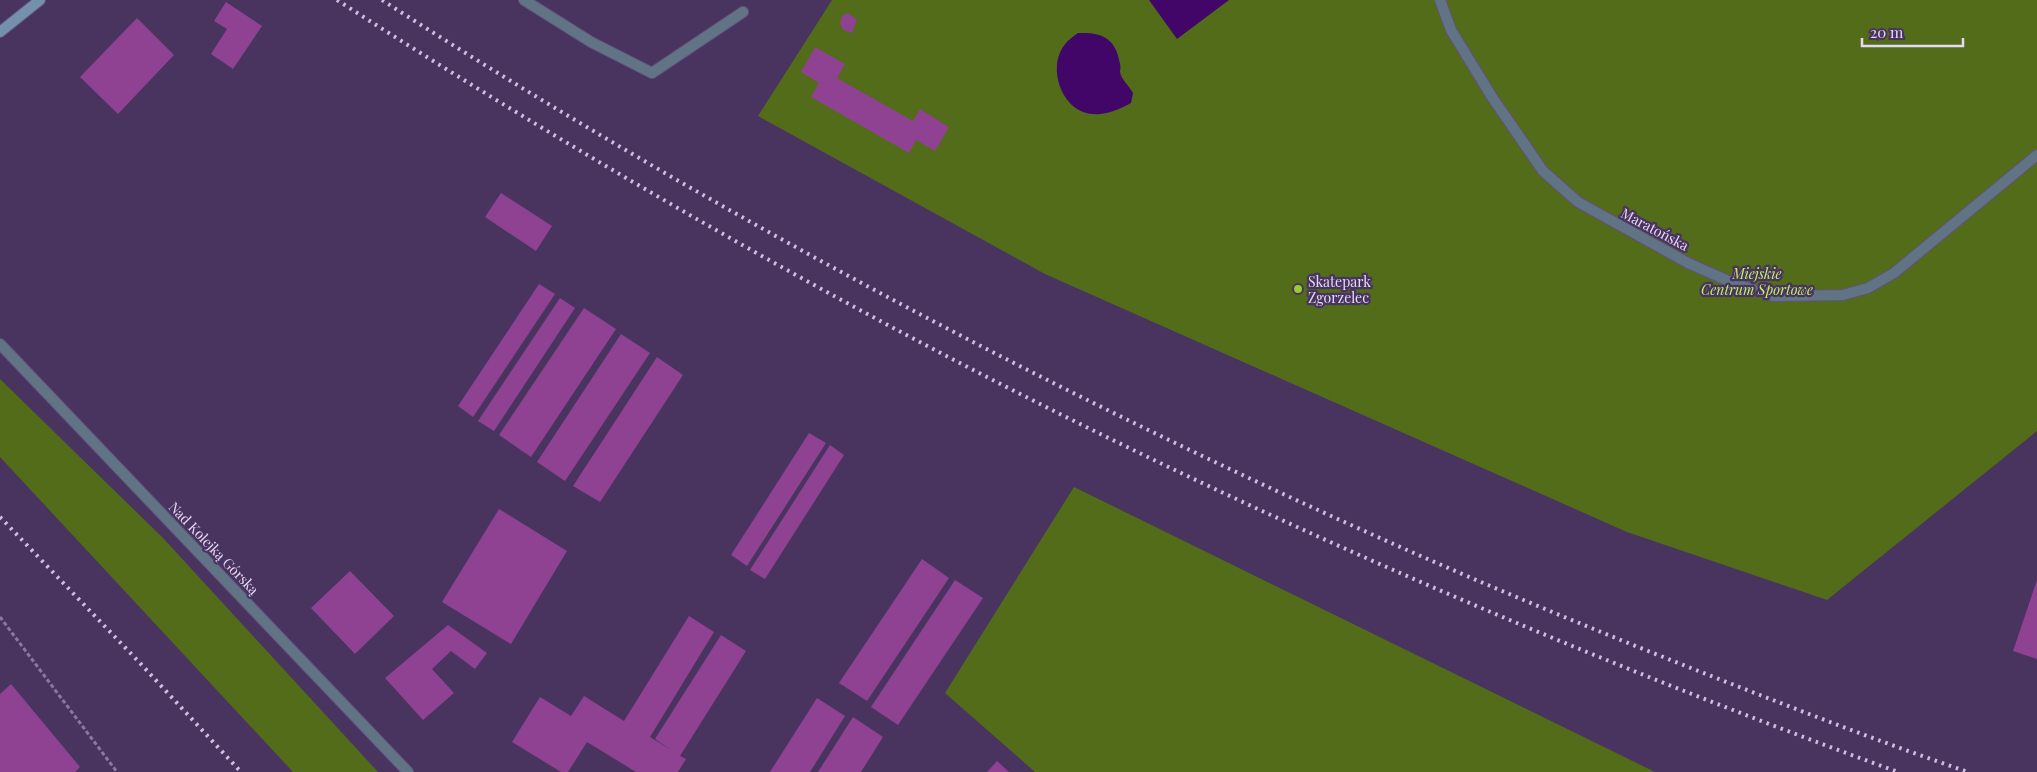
<svg xmlns="http://www.w3.org/2000/svg" width="2037" height="772" viewBox="0 0 2037 772" font-family="'Playfair Display',serif">
<rect width="100%" height="100%" fill="#493460"/>
<path fill="#526c1a" d="M832,0H2037V431L1827,600L1627,532L1045,274L758,116Z
M0,379L163,538L378,772H293L0,457Z
M1074,487L1655,772H1035L945,693Z"/>
<path fill="#410667" d="M1149,0H1229L1177,39Z
M1078,33C1102,32 1116,38 1120,64C1121,67 1120,70 1120,72C1121,79 1130,87 1133,93L1131,103C1116,111 1100,118 1083,112C1058,102 1048,63 1066,43C1069,39 1074,36 1078,33Z"/>
<path fill="#8f4192" d="M226,2L262,26L233,69L211,54L227,29L214,21Z
M848,13L857,20L852,33L843,30L840,23L842,16Z
M137,18L174,55L118,114L80,77Z
M815,47L845,64L837,78L913,121L920,109L949,127L935,151L916,140L909,153L811,97L819,83L801,72Z
M501,193L552,226L536,251L485,217Z
M539,284L555,294L473,417L458,406Z
M560,298L575,308L494,431L478,421Z
M584,308L616,329L531,457L499,435Z
M621,334L650,353L565,481L537,462Z
M657,357L683,375L600,502L573,486Z
M809,433L826,443L747,566L731,555Z
M830,445L844,455L765,579L750,570Z
M499,509L567,551L511,644L442,602Z
M922,559L949,578L867,701L839,683Z
M350,571L394,616L355,654L311,608Z
M955,580L983,598L898,725L871,707Z
M2037,580V659L2013,651Z
M689,616L714,632L650,737L671,750L655,739L721,635L746,651L680,756L686,759L678,772H636L587,742L568,772H561L512,742L540,697L571,716L584,696L624,721Z
M448,625L487,653L475,669L451,651L432,669L454,693L423,720L385,678Z
M11,684L80,767L75,772H0V694Z
M817,698L845,716L810,772H770Z
M853,717L883,737L861,772H818Z
M997,761L1009,772H987Z"/>
<g fill="none" stroke-linecap="round" stroke-linejoin="round">
<defs>
<path id="service" d="M1440,0L1451,30L1492,97L1543,171L1578,202L1688,263L1733,283L1773,296L1843,295L1868,288L1894,273L2037,155"/>
<path id="minor" d="M524,0L591,42L652,73L743,12
M0,344L408,772"/>
<path id="secondary" d="M0,32L40,0"/>
</defs>
<use href="#service" stroke="#65527b" stroke-width="12"/>
<use href="#minor" stroke="#65527b" stroke-width="12"/>
<use href="#secondary" stroke="#65527b" stroke-width="12"/>
<path stroke="#8a789e" stroke-width="3" stroke-dasharray="4 2.5" stroke-linecap="butt" d="M0,617L117,772"/>
<use href="#service" stroke="#617485" stroke-width="10"/>
<use href="#minor" stroke="#617485" stroke-width="10"/>
<use href="#secondary" stroke="#7391ac" stroke-width="10"/>
<path stroke="#cdc0de" stroke-width="4" stroke-dasharray="2.5 5" stroke-linecap="butt" d="M337,0C566,147 801,284 1044,406C1321,545 1607,666 1898,772
M382,0C708,210 1052,393 1407,550C1523,601 1641,649 1760,695C1829,722 1898,748 1968,772
M0,517L139,662L241,772"/>
</g>
<circle fill="#9bcb32" stroke="#493460" stroke-width="2" cx="1298" cy="289" r="5"/>
<g text-anchor="middle" dominant-baseline="central" stroke-width="4.5" stroke-linejoin="round" paint-order="stroke">
<g font-size="14" fill="#e5d9f5" stroke="#493460">
<text transform="translate(1655 229) rotate(28)">Maratońska</text>
<text transform="translate(214 548) rotate(46)">Nad Kolejką Górską</text>
</g>
<g font-size="14" font-style="italic" fill="#c1f261" stroke="#493460">
<text x="1757" y="273">Miejskie<tspan x="1757" dy="16">Centrum Sportowe</tspan></text>
</g>
<g font-size="14" fill="#e5d9f5" stroke="#493460" text-anchor="start">
<text x="1308" y="281">Skatepark<tspan x="1308" dy="16">Zgorzelec</tspan></text>
</g>
</g>
<path d="M1862 38v8h101v-8" fill="none" stroke="#e5d9f5" stroke-width="2.5"/>
<text x="1870" y="38" font-size="15" fill="#e5d9f5" stroke="#493460" stroke-width="4" paint-order="stroke">20 m</text>
</svg>
